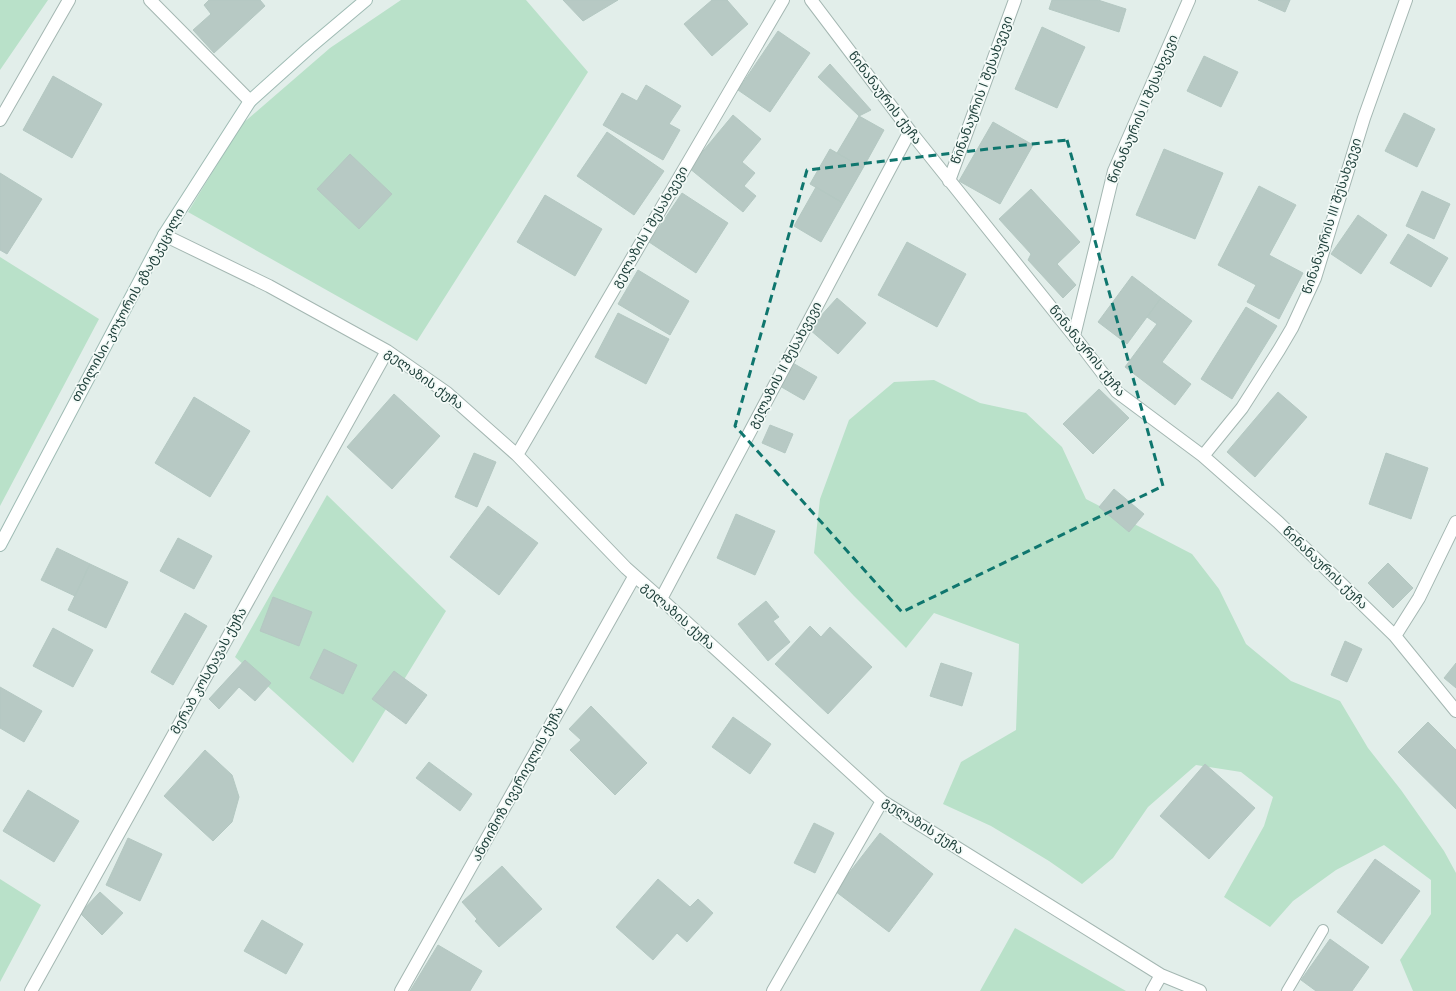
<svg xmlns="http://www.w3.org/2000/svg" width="1456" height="991" viewBox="0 0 1456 991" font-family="'Nunito Sans','Noto Sans Georgian',sans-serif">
<rect width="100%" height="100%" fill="#e2eeea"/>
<path fill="#b9e1c9" d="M0,0H48L0,70Z
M401,0H526L588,72L417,341L188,212L242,124L330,48Z
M0,257L99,319L0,506Z
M934,380L980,403L1026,413L1062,447L1086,499L1192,554L1219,589L1246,644L1291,681L1340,701L1368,748L1401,790L1444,851L1456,873V991H1413L1400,960L1431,914V880L1384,845L1336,870L1293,901L1270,927L1224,897L1264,826L1273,797L1241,772L1196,765L1148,807L1113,858L1082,884L1049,861L991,826L943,804L961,762L1016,730L1019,644L934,613L906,648L854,596L814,553L820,499L849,420L894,382Z
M327,495L446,611L353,763L235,657Z
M0,879L41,905L0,982Z
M1015,928L1126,991H980Z"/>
<path fill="#b7c9c4" stroke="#b4c8c2" d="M209,0H260L265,6L214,53L193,30L211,14L204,5Z
M563,0H618L583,21Z
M712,0H727L748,24L712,56L684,24Z
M1052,0H1098L1126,9L1119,32L1049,9Z
M1258,0H1290L1285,12Z
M1042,27L1085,47L1057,108L1015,89Z
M778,31L810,53L770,112L738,90Z
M1204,56L1238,72L1221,107L1187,91Z
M830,64L871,110L859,116L818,77Z
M53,76L102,104L72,158L23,130Z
M646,85L681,106L669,124L680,130L663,160L603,125L622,93L637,101Z
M1404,113L1435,129L1417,167L1385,151Z
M733,115L761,139L742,162L755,173L744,186L756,196L743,212L689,168Z
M859,116L884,130L863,168L837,153Z
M993,122L1033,145L1000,204L959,181Z
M607,132L664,171L634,215L577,176Z
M830,149L863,168L843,203L810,184Z
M1164,149L1223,173L1195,239L1136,215Z
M350,154L392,194L359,229L317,189Z
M0,173L42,199L7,254L0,250Z
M1259,186L1296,205L1269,255L1303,273L1279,319L1247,302L1256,285L1218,265Z
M816,187L843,203L821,242L794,226Z
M1031,189L1080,242L1057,264L1076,285L1063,298L1028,260L1031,254L999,219Z
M1422,191L1450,204L1434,239L1406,226Z
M682,193L728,223L696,273L649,242Z
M545,195L602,229L575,276L517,242Z
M1358,215L1387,235L1361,274L1331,254Z
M1408,234L1448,258L1431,287L1390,263Z
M907,242L966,274L937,327L878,295Z
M638,270L689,301L670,335L618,304Z
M1132,276L1161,298L1127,344L1098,322Z
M837,298L866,323L838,354L809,329Z
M1161,298L1192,321L1162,362L1191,384L1175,405L1125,367L1157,324L1147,317Z
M1246,307L1277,326L1232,399L1201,379Z
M618,313L669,339L646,384L595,357Z
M791,362L817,377L804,400L778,385Z
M1099,389L1129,418L1093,454L1063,424Z
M1278,392L1307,417L1255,477L1227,452Z
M394,394L440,436L392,489L347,447Z
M194,397L250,431L210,497L155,463Z
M770,425L793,434L785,453L762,443Z
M474,453L496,462L477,507L455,497Z
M1386,453L1428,468L1411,519L1369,504Z
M1114,489L1144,514L1129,532L1099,507Z
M488,506L538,543L499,595L450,557Z
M736,514L775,531L755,575L717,558Z
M178,538L212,556L194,589L160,571Z
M57,548L90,564L75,596L41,580Z
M1388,563L1413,588L1393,608L1368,583Z
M90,564L128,582L106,628L68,610Z
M273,597L312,612L299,646L260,631Z
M766,601L779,617L773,621L790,642L768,661L738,624Z
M185,613L207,626L173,685L151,672Z
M810,626L821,637L830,627L872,667L828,714L775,664Z
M53,628L93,650L73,687L33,666Z
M1345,641L1362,649L1347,682L1331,675Z
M324,649L357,665L343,694L310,678Z
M245,660L271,683L255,701L239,687L219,709L209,699Z
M941,663L972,673L962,706L930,696Z
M1456,663V688L1444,678Z
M394,671L427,695L406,724L372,699Z
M0,687L42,711L24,742L0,728Z
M591,706L647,763L615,795L570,750L581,740L569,729Z
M733,717L771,744L750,774L712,747Z
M1428,722L1456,750V809L1398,752Z
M205,750L232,775L239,797L232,822L213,841L164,796Z
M429,762L472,794L460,811L416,778Z
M1205,764L1255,808L1209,859L1160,816Z
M28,790L79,821L54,862L3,831Z
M814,823L834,833L815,873L794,863Z
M880,833L933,874L889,932L835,891Z
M128,838L162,854L140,901L106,885Z
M1375,859L1420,891L1382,944L1337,912Z
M502,866L542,909L499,947L475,921L477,919L462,902Z
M658,879L690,907L698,899L713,913L687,942L677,933L653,960L616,927Z
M100,892L123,913L102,935L80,913Z
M262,920L303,944L286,974L244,951Z
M1330,939L1369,967L1352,991H1316L1301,980Z
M438,945L482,971L470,991H410Z"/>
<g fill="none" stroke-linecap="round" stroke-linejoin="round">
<defs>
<path id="lane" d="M1287,991L1323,930"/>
<path id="street" d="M150,0L250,101
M811,0L910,131L1074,336L1117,392L1203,456L1278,522L1395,636L1456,711
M0,120L69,0
M949,181L1015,0
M164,235L269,286L387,351L447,393L517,455L626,568L661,599L882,801L1161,975L1200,991
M1074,336L1114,171L1189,0
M517,455L783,0
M1203,456L1242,408L1279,350L1292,328L1315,278L1364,118L1406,0
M661,599L910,131
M1395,636L1419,598L1456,522
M31,991L387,351
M401,991L634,577
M773,991L882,801
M1152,991L1161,975"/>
<path id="secondary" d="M0,545L164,235L250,101L309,48L366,0"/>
</defs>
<use href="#lane" stroke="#a4b7b2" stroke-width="12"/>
<use href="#street" stroke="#a4b7b2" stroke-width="14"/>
<use href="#secondary" stroke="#9fbbb4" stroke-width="14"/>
<use href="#lane" stroke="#fff" stroke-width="10"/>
<use href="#street" stroke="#fff" stroke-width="12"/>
<use href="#secondary" stroke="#fff" stroke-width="12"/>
</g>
<path fill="none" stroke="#0f766e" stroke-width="3" stroke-dasharray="8 5" stroke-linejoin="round" d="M1067,140L1163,486L902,612L735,426L807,170Z"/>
<g text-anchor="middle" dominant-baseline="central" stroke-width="3.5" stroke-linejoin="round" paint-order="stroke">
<g font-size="13" fill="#20413c" stroke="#f3faf7">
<text transform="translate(982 90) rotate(-70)">წინანაურის I შესახვევი</text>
<text transform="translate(885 98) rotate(53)">წინანაურის ქუჩა</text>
<text transform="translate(1143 109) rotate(-67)">წინანაურის II შესახვევი</text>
<text transform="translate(1332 216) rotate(-72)">წინანაურის III შესახვევი</text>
<text transform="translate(650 227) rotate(-60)">გელაზის I შესახვევი</text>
<text transform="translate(128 305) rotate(-61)">თბილისი-კოჯორის გზატკეცილი</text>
<text transform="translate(1087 351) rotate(51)">წინანაურის ქუჩა</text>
<text transform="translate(785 365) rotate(-62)">გელაზის II შესახვევი</text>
<text transform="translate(424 379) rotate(36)">გელაზის ქუჩა</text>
<text transform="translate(1325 568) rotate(44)">წინანაურის ქუჩა</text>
<text transform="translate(678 616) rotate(42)">გელაზის ქუჩა</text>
<text transform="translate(209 671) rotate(-61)">მერაბ კოსტავას ქუჩა</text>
<text transform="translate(518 784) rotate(-61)">ანთიმოზ ივერიელის ქუჩა</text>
<text transform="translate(923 826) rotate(33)">გელაზის ქუჩა</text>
</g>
</g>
</svg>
